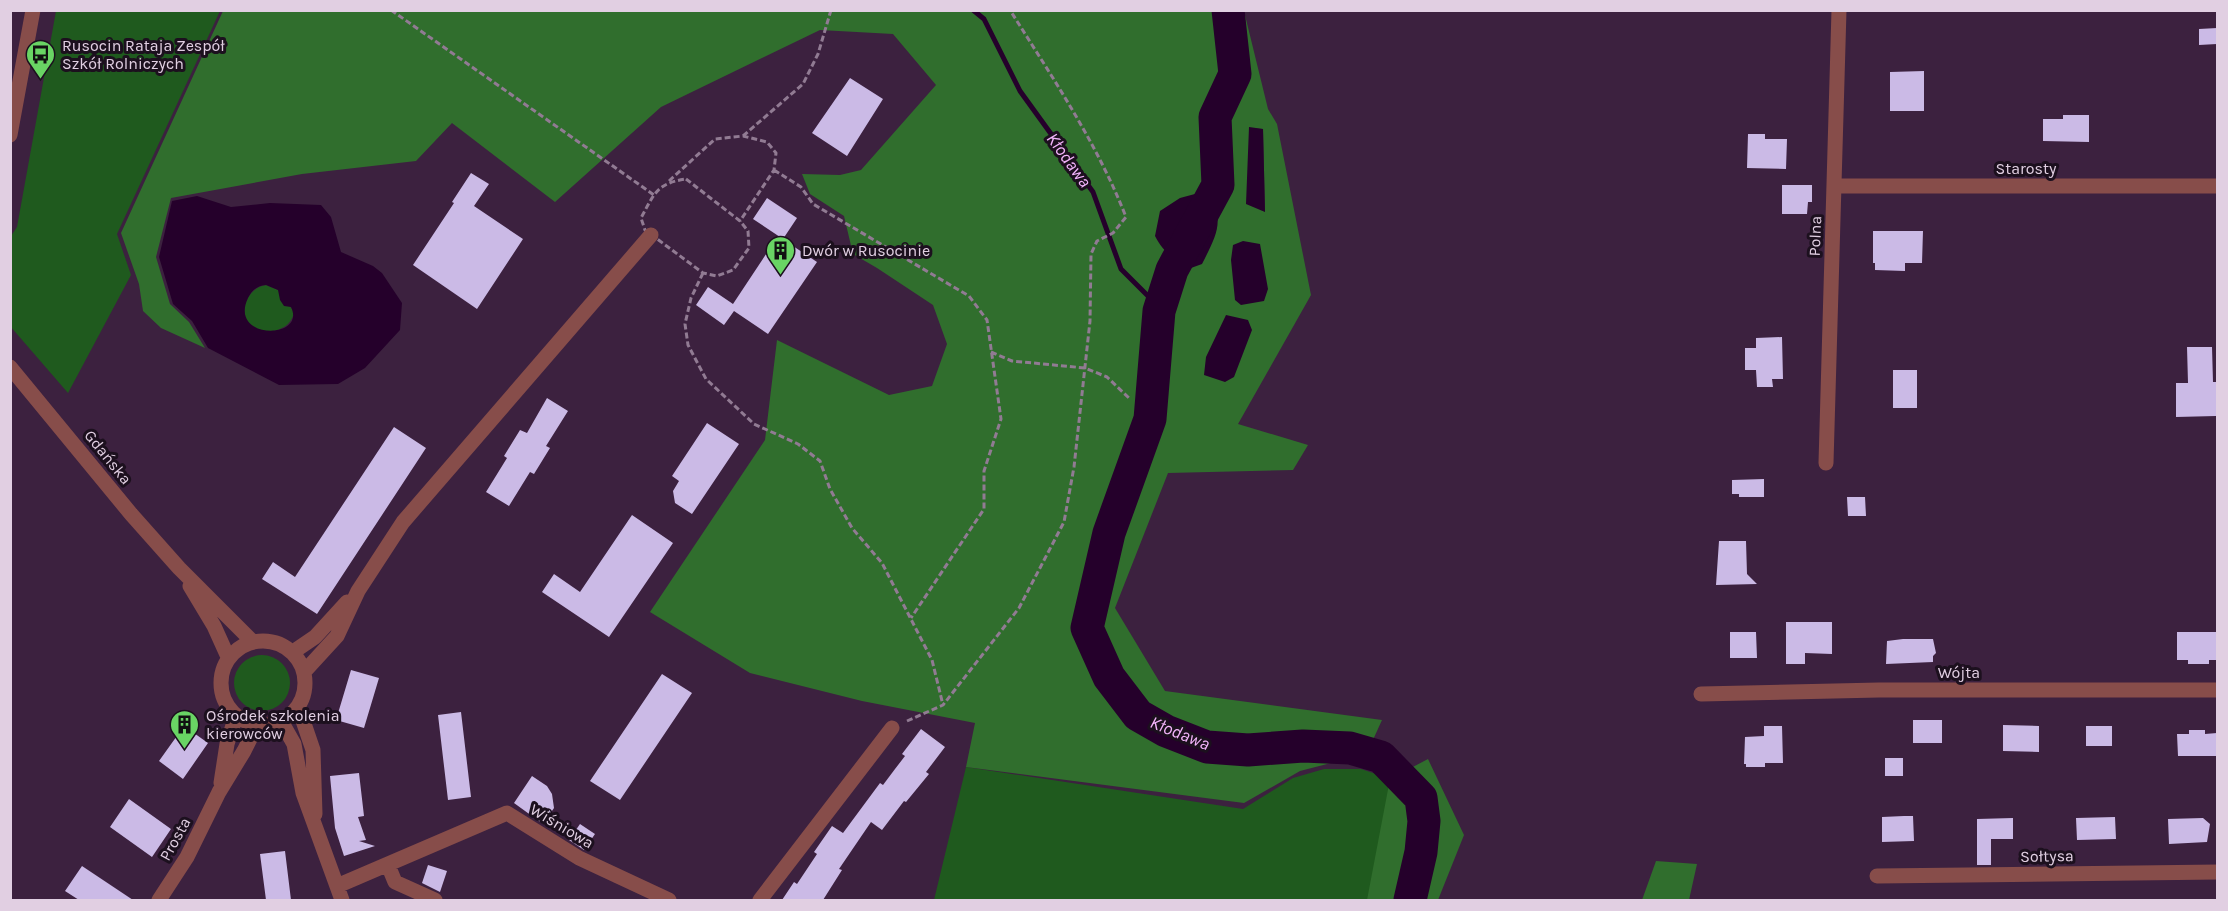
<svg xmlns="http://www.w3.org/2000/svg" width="2228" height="911" viewBox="0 0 2228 911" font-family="Karla,sans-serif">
<rect width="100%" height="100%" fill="#3c213f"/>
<path fill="#1f5a1e" d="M56,11H220L117,234L131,275L68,393L10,326L11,236L17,227Z
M266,285L278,290L294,312C291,333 259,338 248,322C238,308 250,287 266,285Z
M234 683a28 28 0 1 1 56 0a28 28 0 1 1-56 0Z
M966,767L1243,809L1293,778L1324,769H1361L1385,777L1398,804L1393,900H934Z"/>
<path fill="#306e2d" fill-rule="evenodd" d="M223,11H1244L1268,109L1277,124L1311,295L1238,424L1308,445L1293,470L1168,473L1115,608L1165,691L1382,720L1362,764L1331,763L1300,771L1244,803L966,767L975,723L862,701L750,673L650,612L765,440L777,340L889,395L932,386L947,344L933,305L877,268L853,254L844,216L810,194L802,174L840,175L861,170L936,85L893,34L820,30L661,107L555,202L452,123L416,161L302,174L171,198L156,257L170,304L189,322L205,348L161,328L143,311L139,284L121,233ZM1249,128L1263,129L1265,212Z
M1428,759L1464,835L1438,900H1367L1390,779Z
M1656,861L1697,864L1689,900H1642Z"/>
<path fill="#25002b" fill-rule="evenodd" d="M1249,127L1263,129L1265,212L1246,204Z
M1206,191C1227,219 1216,236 1202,264L1191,268C1174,260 1164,253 1155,236L1160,211L1180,198Z
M197,196L231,207L270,203L321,205L331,217L341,252L373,266L382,273L402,303L400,330L365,368L338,384L279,385L208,348L192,321L173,304L159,257L172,201ZM266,285L278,290L280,300L284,306L291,307C307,340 228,340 248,298C252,290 257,286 266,285Z
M1243,241L1260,244L1268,289L1264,301L1241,305L1235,300L1231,260L1233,245Z
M1226,315L1248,320L1252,330L1234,377L1225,382L1204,375L1206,357Z"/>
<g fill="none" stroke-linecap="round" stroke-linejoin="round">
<path stroke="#25002b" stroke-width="5" d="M973,10L984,19L1020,91L1093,192L1121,269L1156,304L1159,311"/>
<path stroke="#25002b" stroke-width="33" d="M1228,10L1235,74L1215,117L1218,185L1172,270L1159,311L1150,419L1109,533L1087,628L1109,677L1138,715L1166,731L1207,747L1248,750L1303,746L1350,748L1381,757L1421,798L1424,821L1421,852L1410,900"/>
</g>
<path fill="#cbbae6" d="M2217,28V44L2199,45V29Z
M1924,71V111H1890V72Z
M850,78L883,99L847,156L812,133Z
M2063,115H2089V142L2043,141V119H2063Z
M1748,134H1765V139H1787L1786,169L1747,168Z
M471,173L489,184L474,206L523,239L477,309L413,265L454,203L452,202Z
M1782,185H1812V202H1808L1807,214H1782Z
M767,198L797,218L783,239L753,219Z
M1873,231H1923L1922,263H1905V271L1875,270V263H1873Z
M778,236L817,262L768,334L734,311L724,325L696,305L708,287L733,304Z
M1782,337L1783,379H1772L1773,387H1757L1756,370H1745V348H1756V338Z
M2187,347H2212L2213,382H2216V416L2176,417V383H2188Z
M1893,370H1917V408H1893Z
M547,398L568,411L546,446L550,448L534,474L530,472L509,506L486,492L507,458L504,456L520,430L527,433Z
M707,423L739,444L692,514L675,503L673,491L679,481L672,476Z
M394,427L426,448L317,614L262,579L273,562L295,577Z
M1764,479V497H1739V494H1732V480Z
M1847,497H1865L1866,516H1848Z
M632,515L673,543L609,637L542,592L554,574L580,592Z
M1719,541H1746L1747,574L1757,584L1716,585Z
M1786,622H1832V654L1805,653V664H1786Z
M1730,632H1756L1757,658H1730Z
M2177,632H2217V660H2209V664H2188V660H2177Z
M1903,639H1933L1936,653L1933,656V662L1886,664L1887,641Z
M351,670L379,678L364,728L336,720Z
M662,674L692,693L620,800L590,781Z
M461,712L471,797L448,800L438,715Z
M1913,720H1942V743H1913Z
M2003,725L2039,726V752L2003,751Z
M184,726L208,743L183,779L159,761Z
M1764,726H1782L1783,763H1765V767H1746V764H1744L1745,737L1764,736Z
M2086,726H2112V746H2086Z
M921,729L945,747L926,772L929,774L906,802L904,801L882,830L871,822L839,869L842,870L823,900H782L794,882L797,884L817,854L814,852L832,826L843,833L880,783L883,785L895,769L905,756L902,754Z
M2189,730H2205V734L2217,733V756H2178L2177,734H2189Z
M1885,758H1903V776H1885Z
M359,773L364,816L358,817L366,840L359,841L375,846L344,856L335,828L330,776Z
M532,776L547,786L552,794L554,808L543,824L514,803Z
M129,799L171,829L152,857L110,827Z
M1904,816H1913L1914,841L1882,842V817Z
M2115,817L2116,839L2077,840L2076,818Z
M2013,818V839H1991V865H1977V819Z
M2203,818L2210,824L2207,842L2169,844L2168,819Z
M580,824L595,834L584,850L569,840Z
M285,851L291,900H266L260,854Z
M428,865L447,871L440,892L422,883Z
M82,866L133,900H79L65,891Z"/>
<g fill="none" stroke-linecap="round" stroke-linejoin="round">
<path stroke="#917b93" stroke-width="3" stroke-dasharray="6 3" stroke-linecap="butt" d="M391,10L654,195
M743,136L803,84L818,54L831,10
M774,170L801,187L813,204L969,296L987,320L1001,419L984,471V509L911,618
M686,179L740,221L748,231L749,248L733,270L717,276L703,273L645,230L641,218C654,194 657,183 686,179Z
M669,181L715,139L743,136L767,142L776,153L774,170L740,221
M703,273L691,298L685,324L688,345L706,379L754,424L798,444L820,461L830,489L852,528L882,563L932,660L943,705
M991,352L1012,361L1085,368L1107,377L1130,399
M907,721L943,705L1019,608L1064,522L1074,467L1090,321L1091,254L1097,241L1113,233L1126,217C1097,143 1052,77 1010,10"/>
<path stroke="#874d4a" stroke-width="15" d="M10,135L33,10
M1835,186H2218
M10,367L131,514L179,568L252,641
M1826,463L1839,10
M190,586L214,626L228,657
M221 683a42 42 0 1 1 84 0a42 42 0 1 1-84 0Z
M293,652L315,637L347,602
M304,672L337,636L358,591L403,522L651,235
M1701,694L1879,690H2218
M298,706L313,750L315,814
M281,721L294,744L303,793L342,900
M221,783L227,744L236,716
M388,865L395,882L435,900
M1877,876L2218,872
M337,886L507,813L579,858L669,900
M159,900L187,857L219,792L244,751L257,725
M760,900L892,728"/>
</g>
<defs>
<symbol id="bus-pin" viewBox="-11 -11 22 30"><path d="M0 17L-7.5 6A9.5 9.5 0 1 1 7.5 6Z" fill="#69d464" stroke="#1c101e"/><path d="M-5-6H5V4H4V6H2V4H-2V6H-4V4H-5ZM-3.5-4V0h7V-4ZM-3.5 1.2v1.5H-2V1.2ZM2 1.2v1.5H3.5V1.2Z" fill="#111"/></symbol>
<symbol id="building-pin" viewBox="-11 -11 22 30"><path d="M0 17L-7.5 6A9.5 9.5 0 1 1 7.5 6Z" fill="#69d464" stroke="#1c101e"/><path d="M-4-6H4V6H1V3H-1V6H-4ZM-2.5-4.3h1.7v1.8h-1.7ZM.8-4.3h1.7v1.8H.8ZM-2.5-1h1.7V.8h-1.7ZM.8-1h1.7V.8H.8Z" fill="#111"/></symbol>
</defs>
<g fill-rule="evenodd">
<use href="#bus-pin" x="24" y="38" width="33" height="45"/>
<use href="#building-pin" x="764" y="234" width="33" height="45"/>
<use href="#building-pin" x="168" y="708" width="33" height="45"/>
</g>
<g text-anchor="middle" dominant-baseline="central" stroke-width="6" stroke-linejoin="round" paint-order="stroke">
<g font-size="16" fill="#e1cfe2" stroke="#1c101e" text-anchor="start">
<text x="62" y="45">Rusocin Rataja Zespół<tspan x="62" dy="18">Szkół Rolniczych</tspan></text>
<text x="802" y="250">Dwór w Rusocinie</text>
<text x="206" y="715">Ośrodek szkolenia<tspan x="206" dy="18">kierowców</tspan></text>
</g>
<g font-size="16" fill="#e1cfe2" stroke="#1c101e">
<text x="2026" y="168">Starosty</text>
<text transform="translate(1815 236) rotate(-88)">Polna</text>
<text transform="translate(108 457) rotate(51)">Gdańska</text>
<text x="1959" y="672">Wójta</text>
<text transform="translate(562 826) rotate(31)">Wiśniowa</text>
<text transform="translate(175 839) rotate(-61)">Prosta</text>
<text transform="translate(2047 856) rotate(-1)">Sołtysa</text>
</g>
<g font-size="18" font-style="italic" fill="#f3b4fb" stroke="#1c101e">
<text transform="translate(1069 160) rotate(54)">Kłodawa</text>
<text transform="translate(1180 733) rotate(22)">Kłodawa</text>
</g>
</g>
<rect width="2228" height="911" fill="none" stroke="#e1cfe2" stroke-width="24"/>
</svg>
